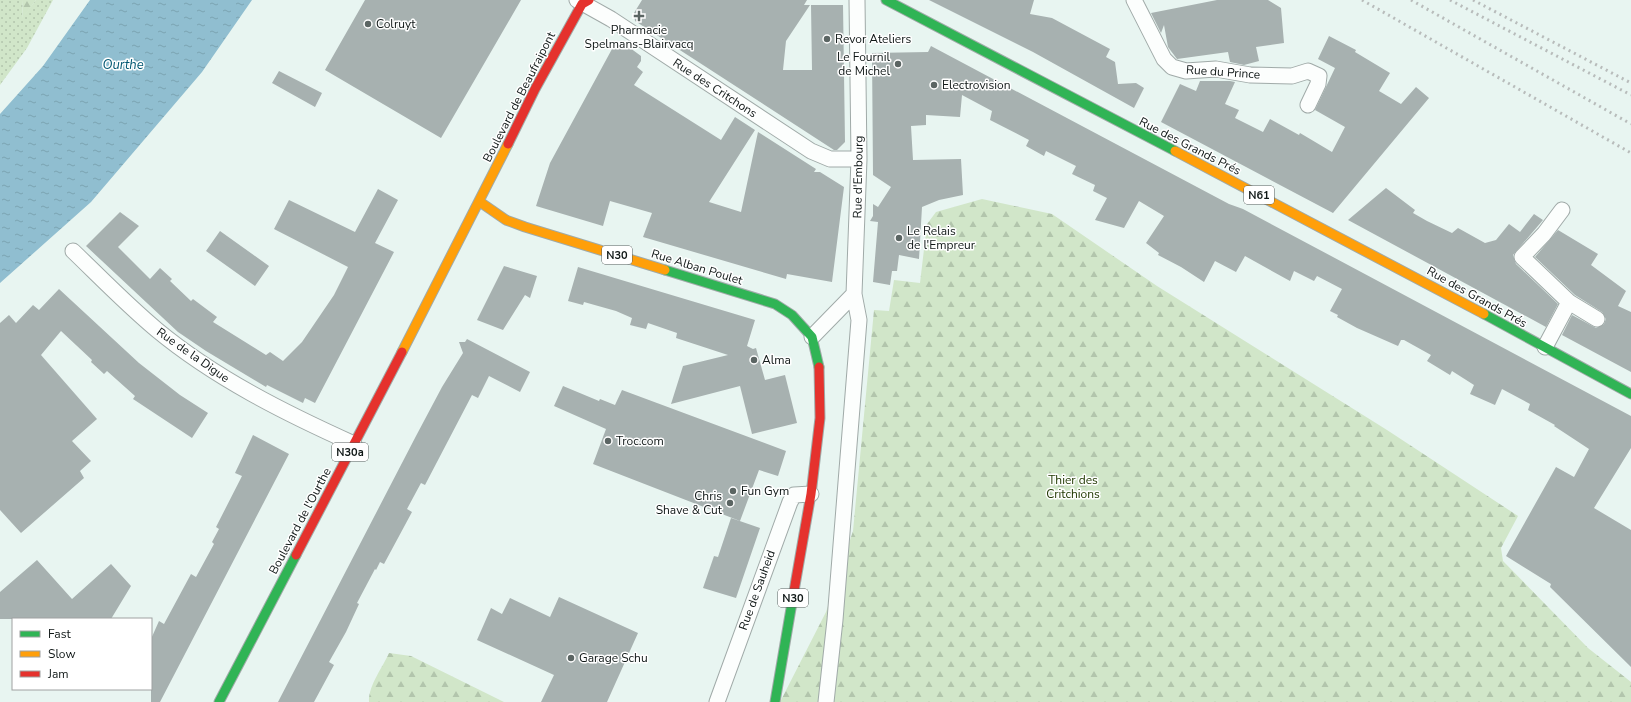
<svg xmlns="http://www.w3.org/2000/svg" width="1631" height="702" viewBox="0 0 1631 702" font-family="'Nunito Sans',sans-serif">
<defs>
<pattern id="grass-dots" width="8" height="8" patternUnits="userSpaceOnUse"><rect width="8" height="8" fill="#d1e6c9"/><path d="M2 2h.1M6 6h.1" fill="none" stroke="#b2c5ac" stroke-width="1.8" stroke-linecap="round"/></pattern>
<pattern id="forest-firs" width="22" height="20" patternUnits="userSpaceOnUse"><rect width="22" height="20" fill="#d1e6c9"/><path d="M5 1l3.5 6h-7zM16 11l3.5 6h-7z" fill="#b2c5ac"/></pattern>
<pattern id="water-ripples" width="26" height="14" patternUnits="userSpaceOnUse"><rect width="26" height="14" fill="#90bed0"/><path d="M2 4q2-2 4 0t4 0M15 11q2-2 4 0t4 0" fill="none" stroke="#7ba3b2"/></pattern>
</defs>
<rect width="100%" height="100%" fill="#e8f5f1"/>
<path fill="url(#grass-dots)" d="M0,0H23L22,18L36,0H53L27,48L0,85Z"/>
<path fill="url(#forest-firs)" d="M23,0H36L22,19Z
M982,199L1052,214L1157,286L1387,430L1518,516L1501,548L1503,561L1588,648L1631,682V702H780L826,612L853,531L874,310L889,311L894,280L920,283L927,224L936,212Z
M389,653L411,656L504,702H369C368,686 383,667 389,653Z"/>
<path fill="url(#water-ripples)" d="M90,0H252L202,72L91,202L0,283V114L43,66Z"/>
<path fill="#a7b1b0" d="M365,0H521L441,138L325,70Z
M642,0H807L804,5H810L786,41L783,70H812L811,5H843L845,142L837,150H834L635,21L634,13Z
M929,0H1034L1030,14L1052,18L1110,49L1106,57L1115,62L1118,84L1136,83L1144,88L1134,108L1033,52Z
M1217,0H1268L1281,8L1284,43L1256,47L1259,61L1244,65L1230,62L1228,52L1177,59L1168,47L1164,25L1161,33L1151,13Z
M1329,36L1356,50L1355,52L1390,73L1379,91L1401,104L1416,87L1429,98L1333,213L1161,122L1180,84L1196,91L1200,81H1230L1235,82L1225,104L1239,110L1235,118L1263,132L1270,119L1299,135L1300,133L1332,152L1345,127L1315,110L1335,68L1318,59Z
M623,45H626L641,56V61L637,67L643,72L634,85L721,140L735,117L755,130L709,202L741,212L758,132L816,169L814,172H820L844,187L832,282L787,274L786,279L643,237L652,213L610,201L603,226L536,206L550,163L612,49Z
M931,46L1229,204L1243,209L1631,416V448L1594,508L1631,530V667L1550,587L1551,584L1506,556L1556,467L1574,477L1589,449L1554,426L1555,425L1528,410L1530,404L1502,389L1495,405L1470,394L1474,385L1452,371L1450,375L1427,361L1431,355L1404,340H1401L1398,346L1357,328L1337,317L1338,315L1330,311L1342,289L1317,276L1314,281L1294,271L1290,281L1245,256L1236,272L1215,261L1204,282L1181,267L1158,255L1159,253L1146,243L1164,216L1139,201L1124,228L1095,220L1107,198L1093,191L1095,185L1072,174L1076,166L1046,151L1044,156L1026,146L1029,140L990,120L992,111L962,95L960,117L926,115V125L911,126L913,160L961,159L963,195L939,200L922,207L919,259L899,255L897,271H892L890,285L873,282L878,222L870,221L873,216V204L878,207L891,187L873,175L872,53L928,52Z
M279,71L322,93L315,107L272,83Z
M1386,188L1415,210L1413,213L1427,221L1452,233L1458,228L1485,243L1496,240L1509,224L1520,232L1534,214L1543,220L1513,255L1516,264L1558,304L1546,327L1348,220Z
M378,189L398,200L375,243L394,252L315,403L305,398L303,403L267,385L266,387L206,351L178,332L86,246L120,212L139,226L118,247L150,279L160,268L172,279L170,281L191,301L193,299L217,317L213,322L266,355L270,352L283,361L302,342L334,295L348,267L274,229L289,200L355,232Z
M1558,230L1598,254L1591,265L1626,291L1618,306L1631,312V372L1562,335L1572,315L1596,328L1604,324L1606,319L1602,312L1575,295L1535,257Z
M220,231L269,266L255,286L206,251Z
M504,266L537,276L530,298L525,295L503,330L477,320Z
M578,267L755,320L747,346L753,349L756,348L765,380L785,375L797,423L752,434L740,386L671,404L683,366L728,355L676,338L677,333L648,323L646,329L630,325L632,318L616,311L584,302L583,305L568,301Z
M59,289L139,363L180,395L208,413L192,438L133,399L135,396L107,371L104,374L91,362L92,360L61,331L41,355L97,419L72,441L91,461L80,471L84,478L21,533L0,510V323L9,315L16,323L33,305L39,310Z
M467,339L530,372L520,392L489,376L478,398L472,395L425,485L421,483L407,509L412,512L384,564L380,562L376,570L375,569L357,603L359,604L346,632L329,662L334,665L314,702H278L416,436L442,387L463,353L459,342H465Z
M563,386L599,401L600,399L615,405L622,390L786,451L778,476L759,470L740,521L593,464L606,429L554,406Z
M253,435L289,454L160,702H151V639L159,621L164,624L191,574L196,577L214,544L212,542L219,529L216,527L242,476L235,473Z
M731,518L760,528L736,598L703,588L714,556L718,557Z
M37,560L72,599L111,564L131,586L111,619H0V592Z
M559,597L638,633L607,702H541L554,675L477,640L491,608L502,614L510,598L550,617Z"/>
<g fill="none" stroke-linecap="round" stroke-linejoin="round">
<defs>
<path id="street" d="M577,0L611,19L811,151L830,159H859
M1134,0L1164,59L1172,67L1186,71L1216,69L1250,75L1292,76L1308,71L1319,76L1318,84L1308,105
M73,251C100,277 127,305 157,330C215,378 285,413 354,444
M1569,302L1597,319
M812,337L854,294
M1545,347L1569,302L1522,257L1544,234L1562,210
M717,702L790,502L794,495L811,494
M826,702L835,620L859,320L854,294L859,159L857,0"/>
<path id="fast" d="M886,0L1175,151
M665,270L775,304L792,315L812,337L819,367
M1484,314L1631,394
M219,702L296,555
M775,702L794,591"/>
<path id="slow" d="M1175,151L1484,314
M480,202L506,220L525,227L665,270
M402,352L508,144"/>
<path id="jam" d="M508,144L535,89L582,4L589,0
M296,555L402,352
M794,591L811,494L820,418L819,367"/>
</defs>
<use href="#street" stroke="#a0aaa8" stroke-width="17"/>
<use href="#fast" stroke="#a0aaa8" stroke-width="11"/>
<use href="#slow" stroke="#a0aaa8" stroke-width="11"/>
<use href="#jam" stroke="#a0aaa8" stroke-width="11"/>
<use href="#street" stroke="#fcfefd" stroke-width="15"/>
<use href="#fast" stroke="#30b455" stroke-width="9"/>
<use href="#slow" stroke="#ff9f0a" stroke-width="9"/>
<use href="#jam" stroke="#e5322d" stroke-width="9"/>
<path stroke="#b8bcbb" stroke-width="3" stroke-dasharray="2 4" stroke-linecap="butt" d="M1362,0L1631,153
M1411,0L1631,124
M1450,0L1631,95
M1473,0L1631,83"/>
</g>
<g fill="#5b6563" stroke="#fff" stroke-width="1.5">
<path d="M637 10h4v4h4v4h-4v4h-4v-4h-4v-4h4z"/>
<circle cx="368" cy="24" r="4"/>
<circle cx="827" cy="39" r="4"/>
<circle cx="898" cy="64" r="4"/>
<circle cx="934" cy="85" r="4"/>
<circle cx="899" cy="238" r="4"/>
<circle cx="754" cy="360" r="4"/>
<circle cx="608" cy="441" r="4"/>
<circle cx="733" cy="491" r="4"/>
<circle cx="730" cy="503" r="4"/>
<circle cx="571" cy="658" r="4"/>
</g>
<g text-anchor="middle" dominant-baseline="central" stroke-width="3" stroke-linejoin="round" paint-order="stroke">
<g fill="#fff" stroke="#575d5c" stroke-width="1">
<rect x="1244" y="186" width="30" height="18" rx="3"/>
<rect x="602" y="246" width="30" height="18" rx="3"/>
<rect x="332" y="443" width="36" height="18" rx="3"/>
<rect x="778" y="589" width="30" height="18" rx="3"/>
</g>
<g font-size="11" font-weight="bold" fill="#0f1716">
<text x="1259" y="195">N61</text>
<text x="617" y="255">N30</text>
<text x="350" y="452">N30a</text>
<text x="793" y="598">N30</text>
</g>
<g font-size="12" fill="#0f1716" stroke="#fff" text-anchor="start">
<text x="376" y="24">Colruyt</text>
<text x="639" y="30" text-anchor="middle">Pharmacie<tspan x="639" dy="14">Spelmans-Blairvacq</tspan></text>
<text x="835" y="39">Revor Ateliers</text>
<text x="890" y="57" text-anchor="end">Le Fournil<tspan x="890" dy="14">de Michel</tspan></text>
<text x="942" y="85">Electrovision</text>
<text x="907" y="231">Le Relais<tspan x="907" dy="14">de l'Empreur</tspan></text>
<text x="762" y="360">Alma</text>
<text x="616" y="441">Troc.com</text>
<text x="741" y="491">Fun Gym</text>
<text x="722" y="496" text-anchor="end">Chris<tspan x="722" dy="14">Shave &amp; Cut</tspan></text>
<text x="579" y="658">Garage Schu</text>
</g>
<g font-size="12" fill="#0f1716" stroke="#fff">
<text transform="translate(1223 72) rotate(4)">Rue du Prince</text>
<text transform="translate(715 88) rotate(33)">Rue des Critchons</text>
<text transform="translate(519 97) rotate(-63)">Boulevard de Beaufraipont</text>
<text transform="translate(1190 146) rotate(27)">Rue des Grands Prés</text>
<text transform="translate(858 177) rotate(-89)">Rue d'Embourg</text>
<text transform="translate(697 267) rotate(17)">Rue Alban Poulet</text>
<text transform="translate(1477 297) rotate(29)">Rue des Grands Prés</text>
<text transform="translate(193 355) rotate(35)">Rue de la Digue</text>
<text transform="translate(300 521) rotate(-62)">Boulevard de l'Ourthe</text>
<text transform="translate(757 590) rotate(-70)">Rue de Sauheid</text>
</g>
<g font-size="12" fill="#233b04" stroke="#fff">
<text x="1073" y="480">Thier des<tspan x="1073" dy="14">Critchions</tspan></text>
</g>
<g font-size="13" font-style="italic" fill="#005772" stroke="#fff">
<text x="123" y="65">Ourthe</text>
</g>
</g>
<rect x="12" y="618" width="140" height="72" fill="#ffffff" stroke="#9fa2a2"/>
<rect x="20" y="631" width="20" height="6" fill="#30b455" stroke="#9fa2a2"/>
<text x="48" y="638" font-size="12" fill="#0f1716">Fast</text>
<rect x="20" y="651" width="20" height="6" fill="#ff9f0a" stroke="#9fa2a2"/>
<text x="48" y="658" font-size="12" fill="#0f1716">Slow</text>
<rect x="20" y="671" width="20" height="6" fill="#e5322d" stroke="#9fa2a2"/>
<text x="48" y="678" font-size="12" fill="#0f1716">Jam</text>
</svg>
